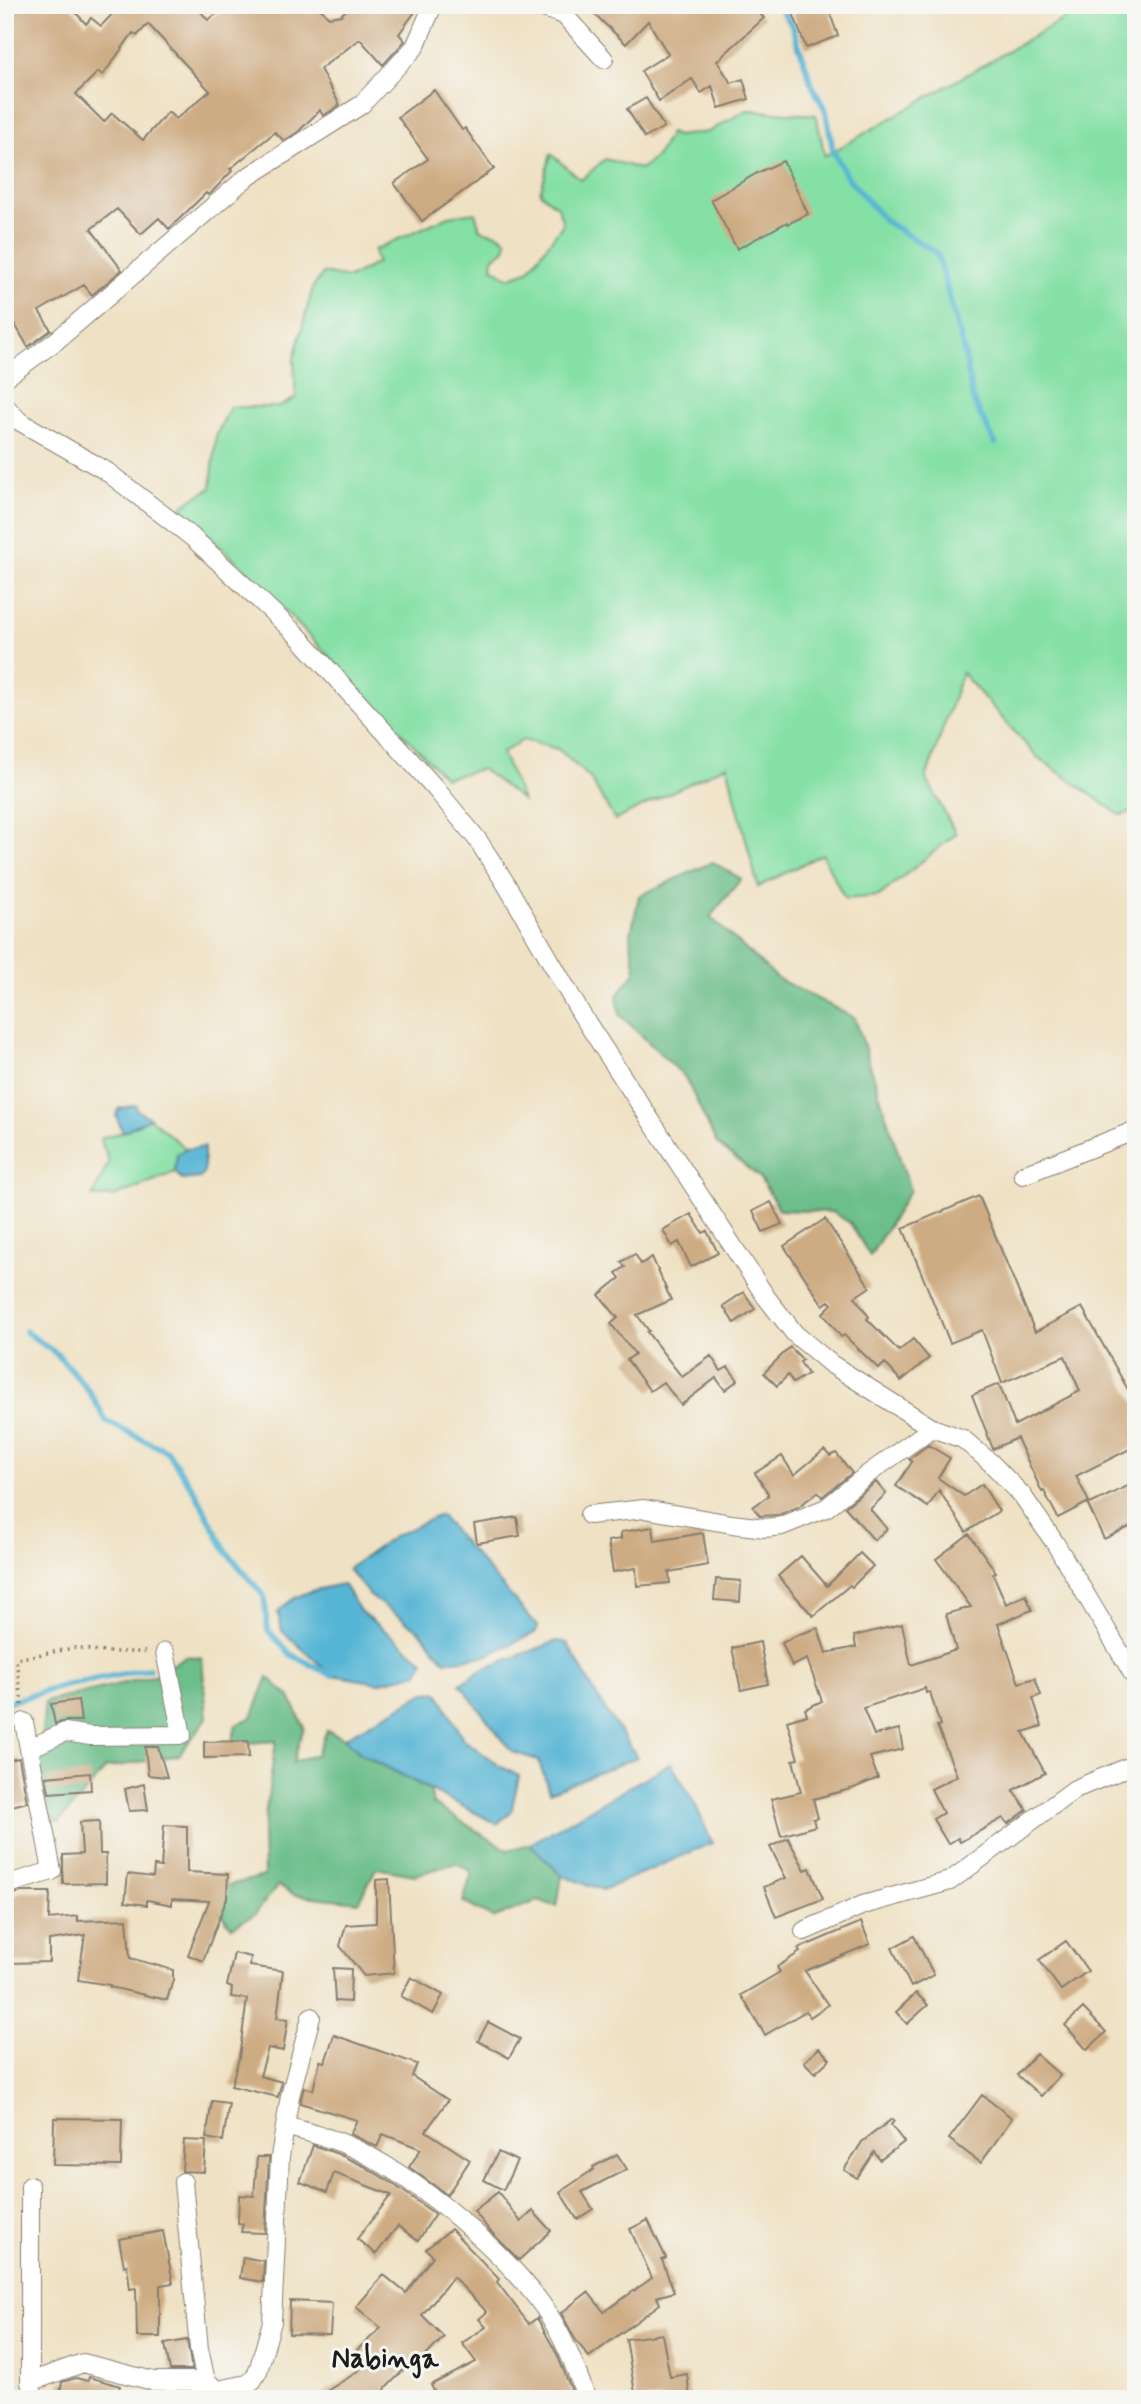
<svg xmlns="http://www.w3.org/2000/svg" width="1141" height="2404" viewBox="0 0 1141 2404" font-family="Mynerve,sans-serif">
<rect width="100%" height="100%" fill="#f6f6f2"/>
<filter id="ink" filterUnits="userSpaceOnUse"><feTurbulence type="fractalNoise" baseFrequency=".0143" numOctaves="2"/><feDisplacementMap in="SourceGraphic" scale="14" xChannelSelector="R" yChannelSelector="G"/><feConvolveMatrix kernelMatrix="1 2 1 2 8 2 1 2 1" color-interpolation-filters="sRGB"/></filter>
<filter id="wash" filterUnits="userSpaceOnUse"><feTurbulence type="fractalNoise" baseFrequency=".00686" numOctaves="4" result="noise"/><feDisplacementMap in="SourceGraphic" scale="28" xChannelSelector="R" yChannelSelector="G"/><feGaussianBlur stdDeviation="1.57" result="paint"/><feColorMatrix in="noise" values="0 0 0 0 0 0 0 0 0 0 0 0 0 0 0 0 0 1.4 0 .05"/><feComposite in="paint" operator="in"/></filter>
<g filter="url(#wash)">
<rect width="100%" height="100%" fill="#efe1c3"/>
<path fill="#85e0a5" stroke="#507e60" stroke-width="2" d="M1088,5H1136V812L1120,815L1037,757L962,673L926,778L956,834L879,896L845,899L822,854L758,887L727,765L615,820L590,778L558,749L523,740L502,753L522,800L482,769L445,778L249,573L180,509L190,500L211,488L216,436L230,407H279L296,398L294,359L313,287L323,273L349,278L377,263L374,250L449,216L475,212L480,230L498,234L507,241L505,249L493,258L492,267L508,278L528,271L563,224L558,207L540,193L551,154L581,180L605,159L641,169L657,156L670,133L677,136L708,132L747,110L816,115L825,156Z
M150,1118L186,1149L177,1154L175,1172L116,1196L92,1197L109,1162L100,1138L123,1132Z"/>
<path fill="#6cbe8a" stroke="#446d53" stroke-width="2" d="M713,862L741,879L710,917L778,979L855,1018L910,1190L870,1256L850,1223L832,1212L780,1210L759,1177L717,1144L685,1077L620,1015L617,996L636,971L630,938L639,896Z
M186,1656L202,1658L207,1718L179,1755L106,1768L59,1822L35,1806L45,1702L153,1676Z
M268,1677L290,1697L304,1727L293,1762L317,1754L327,1730L344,1738L361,1754L430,1790L433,1804L508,1850L530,1844L562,1876L557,1906L537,1901L493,1918L463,1902L472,1872L456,1863L415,1875L376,1868L359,1902L295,1895L278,1885L255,1914L232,1927L217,1909L226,1886L264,1876L263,1831L276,1741L232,1744L236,1725L252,1717Z"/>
<path fill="#56b5d4" stroke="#396878" stroke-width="2" d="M136,1105L137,1110L150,1118L123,1132L116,1116L118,1109Z
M204,1147V1172L200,1178L182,1180L175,1172L177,1154L186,1149Z
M440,1515L538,1627L535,1633L485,1656L445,1661L421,1632L370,1596L348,1569L394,1536Z
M343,1584L360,1611L424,1661L418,1673L378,1683L332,1675L282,1631L278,1612C295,1592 318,1589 343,1584Z
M557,1641L567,1643L599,1700L637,1757L550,1792L538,1760L512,1752L460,1684L483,1669Z
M438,1692L463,1739L500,1766L519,1776L511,1812L497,1824L361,1754L344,1738L425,1693Z
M671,1763L696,1806L712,1843L603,1890L562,1876L530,1844Z"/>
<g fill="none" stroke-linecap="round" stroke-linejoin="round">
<path stroke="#56b5d4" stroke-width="6" d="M778,5L792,25L812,85L826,111L833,151L848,178L885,221L937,253L965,355L973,400L995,443
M25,1331L58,1355L89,1391L107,1422L167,1451L195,1492L226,1551L264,1596L268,1630L290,1654L332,1675
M5,1703L67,1685L149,1669"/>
</g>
<g id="blocks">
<path fill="#ceac83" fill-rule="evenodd" d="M5,5H69L86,24L91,18L101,26L121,5H195L208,20L229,5H316L329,17L341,15L351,5H420L399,34L405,41L383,65L360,39L320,69L340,105L323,116L320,110L298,132L284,141L275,132L230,169L232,171L211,193L208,195L206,193L169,229L159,218L141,234L117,209L91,229L122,270L92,295L84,285L39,311L51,330L28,347L5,307ZM148,24L210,91L176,119L168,112L143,140L112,113L104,122L76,94L98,72L103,75L133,33L137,36Z
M585,5H752L764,18L717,61L731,83L743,79L749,99L719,108L712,86L701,93L692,79L659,101L641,71L668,54L648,21L626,44Z
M790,5H827L838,36L806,48Z
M434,90L462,130L465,128L494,169L422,221L394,183L428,159L398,117Z
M646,98L664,127L645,138L627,109Z
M783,161L808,214L788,224L787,222L737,249L711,200L759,172Z
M979,1196L1035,1332L1082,1307L1136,1404V1446L1076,1476L1089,1502L1058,1518L1044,1491L1042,1492L1017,1438L993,1449L972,1395L999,1384L1015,1425L1080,1391L1065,1356L1002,1383L982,1330L950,1343L903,1228Z
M771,1202L782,1224L763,1232L753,1211Z
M691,1214L703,1233L707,1231L718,1253L691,1267L679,1242L672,1246L663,1230Z
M825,1219L870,1287L855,1297L869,1317L867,1319L899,1351L913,1339L929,1358L901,1381L885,1363L879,1369L844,1335L841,1337L823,1313L832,1304L829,1301L823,1305L784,1246Z
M635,1254L641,1264L652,1257L671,1300L637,1315L649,1331L647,1332L682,1377L711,1356L721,1371L728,1367L738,1380L725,1390L716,1378L681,1405L663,1382L650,1391L627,1360L635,1354L611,1324L618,1318L599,1295L620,1278L616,1273L625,1267L621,1262Z
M744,1292L755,1309L734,1323L723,1306Z
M790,1347L803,1360L800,1362L808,1374L793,1383L788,1375L777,1386L764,1373Z
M928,1445L950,1458L938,1478L964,1496L982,1484L999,1511L966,1532L939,1490L928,1507L896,1486L912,1462L909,1459Z
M824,1450L830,1456L836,1453L852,1473L822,1497L818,1492L798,1507L779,1515L760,1516L753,1507L768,1496V1493L755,1473L782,1456L794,1475Z
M876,1482L886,1494L870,1509L887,1529L874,1540L845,1507Z
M1136,1482V1524L1104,1539L1088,1505Z
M517,1517L520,1536L477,1543L474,1524Z
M653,1527L655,1541L703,1533L708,1565L669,1572L670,1583L637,1586L636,1568L613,1572L608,1541L621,1539V1532Z
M969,1534L996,1572L993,1574L1006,1604L1026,1595L1032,1610L998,1624L1019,1683L1035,1678L1041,1695L1033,1698L1042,1726L1023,1732L1045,1773L1013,1790L1027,1810L1008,1824L1003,1818L960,1842L958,1838L948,1844L933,1819L943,1813L931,1789L957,1776L937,1726L940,1725L930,1692L926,1693L925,1688L863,1708L874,1735L899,1729L903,1749L870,1757L878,1778L854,1788L813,1799L818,1818L813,1819L815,1826L781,1836L771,1799L801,1792L793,1760L798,1759L787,1721L807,1715L805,1709L822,1701L807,1659L792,1666L782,1643L797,1635L818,1628L826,1653L856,1647L854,1636L902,1624L911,1665L956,1650L946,1614L971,1607L936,1559Z
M860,1553L873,1566L852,1587L850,1585L813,1616L778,1576L801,1556L827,1586Z
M716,1579L741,1581L740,1602L714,1600Z
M760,1642L768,1684L741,1690L732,1648Z
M78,1700L81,1721H66L55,1724L51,1704Z
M248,1741L249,1757L204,1758V1742Z
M145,1747H158L167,1777L148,1775Z
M19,1758L27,1802L5,1808V1761Z
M90,1773L91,1790L49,1793L46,1777Z
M144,1784L148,1810L129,1811L125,1789Z
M99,1821L100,1854H106V1883L63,1884V1855L82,1854L80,1822Z
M164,1825L187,1826V1872L228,1874L227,1898L203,1961L188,1955L209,1901L172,1899V1905L147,1900V1905L125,1902L128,1874L153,1877L154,1866L161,1867Z
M788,1838L805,1870L810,1868L823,1899L776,1917L764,1887L786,1878L770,1847Z
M389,1879L394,1973L364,1976L340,1946L346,1925L376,1923V1880Z
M21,1892H50L49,1919L78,1916V1921L127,1919L130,1958L173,1970V1980L167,2000L110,1987V1985L78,1980L85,1935L49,1940V1962L9,1963L7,1896Z
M861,1922L870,1944L805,1971L828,2005L810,2017L806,2011L765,2035L741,1995L780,1972L777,1967L800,1952L798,1949Z
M914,1936L934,1975L911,1987L892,1948Z
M1066,1941L1088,1971L1061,1990L1039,1960Z
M234,1953L251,1957L250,1966L283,1971L277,2018L288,2019L283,2051L268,2048L260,2076L282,2082L278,2097L231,2086L239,2058L247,1999L231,1997L232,1988L227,1986Z
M333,1968L351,1969L350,2002L335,2001Z
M411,1977L443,1995L433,2014L401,1996Z
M916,1993L928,2005L907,2024L896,2012Z
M1083,2008L1106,2032L1087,2050L1065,2025Z
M488,2022L520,2039L509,2058L478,2041Z
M334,2035L417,2064L412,2076L448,2100L426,2131L470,2160L447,2195L409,2167L421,2149L383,2134L377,2147L350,2134L357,2120L300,2103L304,2087L313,2090L320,2061L325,2062Z
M819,2048L830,2059L815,2073L804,2062Z
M1036,2054L1060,2075L1041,2096L1017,2075Z
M982,2095L1012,2118L981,2163L949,2139Z
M212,2101L229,2103L223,2141L206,2138Z
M54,2118L122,2119L121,2166L53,2165Z
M892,2119L894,2121L891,2125L904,2142L880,2160L874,2152L857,2178L844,2170L862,2142Z
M184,2140L206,2141L204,2172L182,2171Z
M313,2145L338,2154L364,2166L392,2183L435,2214L418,2241L398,2226L376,2254L357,2239L391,2195L334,2173L327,2192L300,2182Z
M498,2152L517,2161L503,2190L484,2180Z
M617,2154L627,2169L582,2192L593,2209L577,2219L560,2192L594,2169L593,2167Z
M257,2157H269L265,2233L241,2232L243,2224L238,2223L239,2195L254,2196Z
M498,2192L521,2222L533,2211L551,2231L519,2260L490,2231L474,2211Z
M648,2220L666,2258L662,2260L674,2292L657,2297L660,2304L589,2357L575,2339L561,2313L588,2292L604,2312L652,2278L630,2229Z
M451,2229L499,2279L497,2282L529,2324L537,2318L557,2354L575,2399H438L431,2385L476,2362L462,2343L486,2327L479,2319L487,2312L453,2277L422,2315L444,2337L419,2363L416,2357L386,2388L384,2392L389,2399H314L354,2374L368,2362L357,2350L381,2328L356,2307L384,2275L406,2293L433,2256L426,2249Z
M163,2231L173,2283L160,2285V2337H137L136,2288L130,2289L127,2265L124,2266L119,2239Z
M243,2257L264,2261L263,2282L240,2278Z
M290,2301L332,2303L330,2335L289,2334Z
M662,2334L670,2377L687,2374L690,2399H636L626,2339Z
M187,2340L192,2370H170L165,2344Z
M89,2377L120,2386L116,2399H81L60,2393L62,2382L76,2378L88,2381Z"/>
</g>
</g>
<g filter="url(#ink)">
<use href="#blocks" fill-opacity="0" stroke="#867e70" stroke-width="2"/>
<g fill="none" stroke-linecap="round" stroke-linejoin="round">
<defs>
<path id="minor" d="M535,5L564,15L604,59
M5,378L56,341L246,178L361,105L415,47L433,5
M5,406L19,421L106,471L192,537L298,636L436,789L477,839L506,884L580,1012L766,1297L795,1334L831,1364L932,1428L963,1439L991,1463L1022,1495L1055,1543L1136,1679
M1023,1175L1136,1130
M589,1515L644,1509L732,1524L765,1528L782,1526L826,1508L868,1474L932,1428
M30,1748L65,1732L90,1736L182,1735L165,1652
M5,1885L52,1871L24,1722
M804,1931L863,1905L950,1881L1075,1789L1136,1764
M285,2126C304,2131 323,2136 342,2143C411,2171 514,2257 552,2320C567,2345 577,2372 587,2399
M183,2182L199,2349L206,2381L198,2399
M30,2186V2382L34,2399
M30,2382L83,2363L153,2381H206L218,2390L247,2384L253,2380L258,2371L272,2322L280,2157L290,2096L311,2017"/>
</defs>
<use href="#minor" stroke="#867e70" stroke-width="20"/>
<path stroke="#867e70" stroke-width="3.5" stroke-dasharray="2 5" stroke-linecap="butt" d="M22,1705L16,1659L74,1648L106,1652H149"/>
<use href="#minor" stroke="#fff" stroke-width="18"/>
</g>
</g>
<g text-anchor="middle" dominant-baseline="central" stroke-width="6" stroke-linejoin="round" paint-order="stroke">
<g font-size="28" font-weight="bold" fill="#1c1c1c" stroke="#f6f6f2">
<text x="385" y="2359">Nabinga</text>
</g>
</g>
<rect width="1141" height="2404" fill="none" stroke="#f6f6f2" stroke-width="28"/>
</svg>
